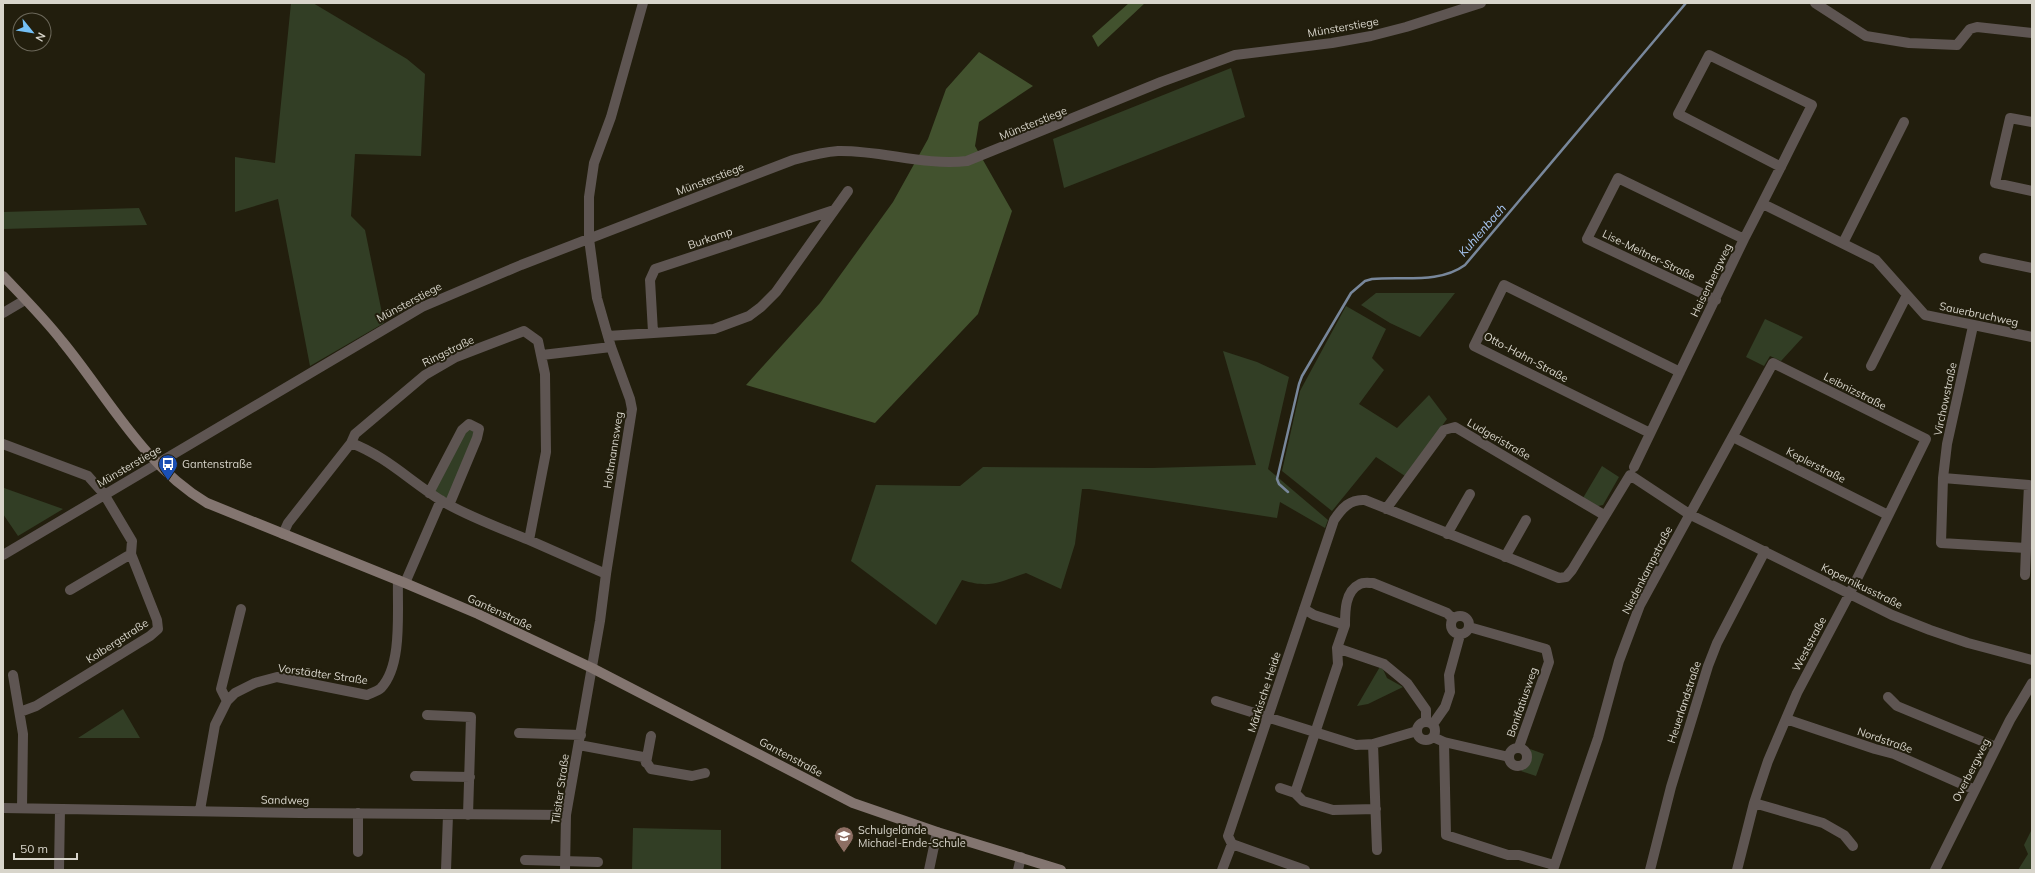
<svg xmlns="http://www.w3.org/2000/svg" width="2035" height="873" viewBox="0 0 2035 873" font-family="Mulish,sans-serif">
<rect width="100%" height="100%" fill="#221e0d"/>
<path fill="#323e25" d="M291,3H313L407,59L425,74L421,156L355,154L351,216L365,230L384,323L310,366L278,199L235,212V157L275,163Z
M1231,68L1245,117L1064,188L1053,139Z
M139,208L147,225L3,229V212Z
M1376,293H1455L1420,337L1390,323L1361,305Z
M1346,306L1386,329L1372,358L1384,370L1359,404L1397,428L1429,395L1447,419L1405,476L1376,457L1332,511L1282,471L1300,391Z
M1765,319L1803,337L1781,361L1770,356L1764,366L1746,357Z
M1223,351L1257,362L1289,377L1268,469L1328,520L1325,528L1280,502L1277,518L1089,489H1082L1075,544L1061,589L1026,573C999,582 991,589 962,580L936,625L851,561L876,485L960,486L983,467L1152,468L1256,465Z
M469,426L476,430L448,502L431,492Z
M1602,466L1619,477L1603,505L1598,506L1583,498Z
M4,488L63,509L18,536L3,514Z
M1381,665L1387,678L1403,687L1368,704L1357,706Z
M123,709L140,738H78Z
M1530,749L1544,754L1536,776L1521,771L1531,761Z
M633,828L721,830V870H632Z
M2032,829V870H2018L2028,854L2024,845Z"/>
<path fill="#42522e" d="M1129,3H1145L1098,47L1092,36Z
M979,52L1033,86L979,122L975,146L1012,211L978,314L875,423L746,385L820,303L893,202L928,139L946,89Z"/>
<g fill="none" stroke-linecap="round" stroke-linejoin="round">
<path stroke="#78879b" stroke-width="2.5" d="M1288,492L1279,484L1277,479L1299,384L1302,376L1351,293L1365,281L1372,279C1403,276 1439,284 1465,265L1686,3"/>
<path stroke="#5e5552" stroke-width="10" d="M1815,3L1866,36L1909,43L1957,45L1970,29L1977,27L2032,33
M2032,122L2010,118L1995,183L2032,191
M1763,204L1876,260L1925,315L2032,337
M1843,243L1904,122
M1984,258L2032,268
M1716,300L1587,239L1618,178L1744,239
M3,313L25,300
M653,332L650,280L655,269L834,210
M608,336L714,329L749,316L761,307L776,292L848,191
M542,355L611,347
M1871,366L1907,295
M1650,433L1474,346L1504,285L1680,372
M1733,437L1888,515
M3,444L88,476L104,494L132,541L131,554
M1634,467L1744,239C1767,195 1789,150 1812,105L1709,55L1678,114L1781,167
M1943,478L2029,485L2026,548L1941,543L1943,478L1947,444L1973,326
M429,493L462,430L469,424L479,429L477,438L449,505
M1386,509L1444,430L1455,427L1604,515
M283,534L288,523L351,443L355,434L425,375L456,357L524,331L538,341L545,374L546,452L529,540C500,528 469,517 442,501C411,482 386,456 351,443
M1447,534L1470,494
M529,540L606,574
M3,555L422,307L521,265L793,160C808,156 822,152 838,151C881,150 924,166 967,161L1161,82L1235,55L1332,43L1371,36L1406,27L1481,3
M1505,557L1526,520
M2025,575L2026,548
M405,583L441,500
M70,590L131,554
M1304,609L1314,615L1345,625C1345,611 1345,591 1360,584C1363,582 1369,583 1373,583L1447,613L1453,619
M1451 625a9 9 0 1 1 18 0a9 9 0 1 1-18 0Z
M1469,627L1546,649L1549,662L1519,747
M1337,648L1384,664L1407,683L1426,710V721
M13,675L23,734L22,808
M1888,697L1897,706L1996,747
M227,701L221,689L241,609
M1216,701L1356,745L1373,744L1417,731
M20,712L36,706L150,636L158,629L157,620L131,554
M427,715L471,717L468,815
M1786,719L1875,749L1894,754L1975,790
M1417 731a9 9 0 1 1 18 0a9 9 0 1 1-18 0Z
M1433,724L1445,707L1450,692L1449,675L1460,635
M519,733L581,735
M1433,737L1444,742L1509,757
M1444,742L1446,835L1508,855H1519L1554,865
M1373,744L1377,850
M579,745L643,757L651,769L692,776L705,773
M1509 757a9 9 0 1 1 18 0a9 9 0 1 1-18 0Z
M646,763L651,736
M415,776L470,777
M1280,788L1295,793L1303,801L1333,810L1376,809
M1295,793L1338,664L1337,648L1345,625
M1754,803L1823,823L1844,835L1853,846
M3,808L300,813L566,815
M200,810L215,725L227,701L235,693L255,683L277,677L367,695C371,693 378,691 381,688C403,665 397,610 398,580
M1232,844L1305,870
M358,852V813
M525,860L598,862
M59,870L60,809
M446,870L448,815
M565,870L566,815L600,621L606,574L632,409L630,399L611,347L597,298L589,239V197L594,163L611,117L643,3
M929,870L937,832
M1018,870L1021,857
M1222,870L1232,844L1228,836L1334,520C1342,508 1350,499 1365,500L1559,578L1566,577L1572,570L1630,475L1689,514L1892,615L1930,630L1968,643L2032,660
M1553,870L1598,738L1619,661L1640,605L1773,363L1926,439L1850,593L1797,693L1768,761L1754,803L1737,870
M1650,870L1671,787L1708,666L1717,643L1765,551
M1935,870L2010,720L2032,683"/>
<path stroke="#837570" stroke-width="10" d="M3,276C23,297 44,318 62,341C108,397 143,465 207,503L405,583L478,614L592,668L853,803L937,832L1061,870"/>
</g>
<defs>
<symbol id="bus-pin" viewBox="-11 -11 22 30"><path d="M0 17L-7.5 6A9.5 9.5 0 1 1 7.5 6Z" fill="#1a4fb4" stroke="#221e0d"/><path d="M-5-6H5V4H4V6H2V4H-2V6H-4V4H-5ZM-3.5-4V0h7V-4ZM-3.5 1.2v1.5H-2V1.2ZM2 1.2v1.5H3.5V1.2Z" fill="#fff"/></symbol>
<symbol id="school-pin" viewBox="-11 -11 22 30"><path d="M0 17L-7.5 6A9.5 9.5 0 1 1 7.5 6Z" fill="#8d6e63" stroke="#221e0d"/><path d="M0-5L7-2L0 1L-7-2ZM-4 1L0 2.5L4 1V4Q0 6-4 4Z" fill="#fff"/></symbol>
</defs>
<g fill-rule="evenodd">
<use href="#bus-pin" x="157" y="453" width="22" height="30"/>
<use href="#school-pin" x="833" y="825" width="22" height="30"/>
</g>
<g text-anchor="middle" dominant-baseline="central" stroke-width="4" stroke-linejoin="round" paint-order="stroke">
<g font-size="11" fill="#d8d5cb" stroke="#221e0d">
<text transform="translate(1343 27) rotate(-10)">Münsterstiege</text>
<text transform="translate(1033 123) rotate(-22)">Münsterstiege</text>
<text transform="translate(710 179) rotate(-21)">Münsterstiege</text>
<text transform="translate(710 238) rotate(-19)">Burkamp</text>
<text transform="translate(1649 255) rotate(26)">Lise-Meitner-Straße</text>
<text transform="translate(1711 280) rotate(-64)">Heisenbergweg</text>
<text transform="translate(409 302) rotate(-28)">Münsterstiege</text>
<text transform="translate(1979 314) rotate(12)">Sauerbruchweg</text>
<text transform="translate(448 351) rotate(-26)">Ringstraße</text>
<text transform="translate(1526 357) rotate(28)">Otto-Hahn-Straße</text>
<text transform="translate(1855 391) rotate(27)">Leibnizstraße</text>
<text transform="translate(1945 399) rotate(-78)">Virchowstraße</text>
<text transform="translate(1499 439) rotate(30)">Ludgeristraße</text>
<text transform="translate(613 450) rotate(-81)">Holtmannsweg</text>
<text transform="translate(1816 465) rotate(27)">Keplerstraße</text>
<text transform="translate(129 466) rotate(-30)">Münsterstiege</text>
<text transform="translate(1647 570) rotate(-63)">Niedenkampstraße</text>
<text transform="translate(1862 586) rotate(26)">Kopernikusstraße</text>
<text transform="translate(500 612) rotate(25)">Gantenstraße</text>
<text transform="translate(117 641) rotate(-33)">Kolbergstraße</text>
<text transform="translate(1809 644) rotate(-62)">Weststraße</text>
<text transform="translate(323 674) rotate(8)">Vorstädter Straße</text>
<text transform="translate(1264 692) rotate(-72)">Märkische Heide</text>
<text transform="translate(1522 702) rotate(-71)">Bonifatiusweg</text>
<text transform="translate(1684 702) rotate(-72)">Heuerlandstraße</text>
<text transform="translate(1885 740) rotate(19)">Nordstraße</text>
<text transform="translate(791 757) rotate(28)">Gantenstraße</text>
<text transform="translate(1971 770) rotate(-63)">Overbergweg</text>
<text transform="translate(560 789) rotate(-82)">Tilsiter Straße</text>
<text transform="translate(285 800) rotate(1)">Sandweg</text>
</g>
<g font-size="11" fill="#d8d5cb" stroke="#221e0d" text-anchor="start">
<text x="182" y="464">Gantenstraße</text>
<text x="858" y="830">Schulgelände<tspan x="858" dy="13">Michael-Ende-Schule</tspan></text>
</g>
<g font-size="12" font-style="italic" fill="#a8c7f4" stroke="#221e0d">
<text transform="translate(1482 230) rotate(-49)">Kuhlenbach</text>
</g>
</g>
<rect width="2035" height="873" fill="none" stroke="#d8d5cb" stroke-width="8"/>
<g transform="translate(32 32) rotate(120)"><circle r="19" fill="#221e0d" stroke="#6b6759"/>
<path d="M0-3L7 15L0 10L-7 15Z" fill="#74c0f6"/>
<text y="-6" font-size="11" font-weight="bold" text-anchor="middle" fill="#d8d5cb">N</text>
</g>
<path d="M14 853v6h63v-6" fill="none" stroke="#d8d5cb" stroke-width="2"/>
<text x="20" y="853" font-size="12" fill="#d8d5cb" stroke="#221e0d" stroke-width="3" paint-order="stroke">50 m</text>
</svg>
